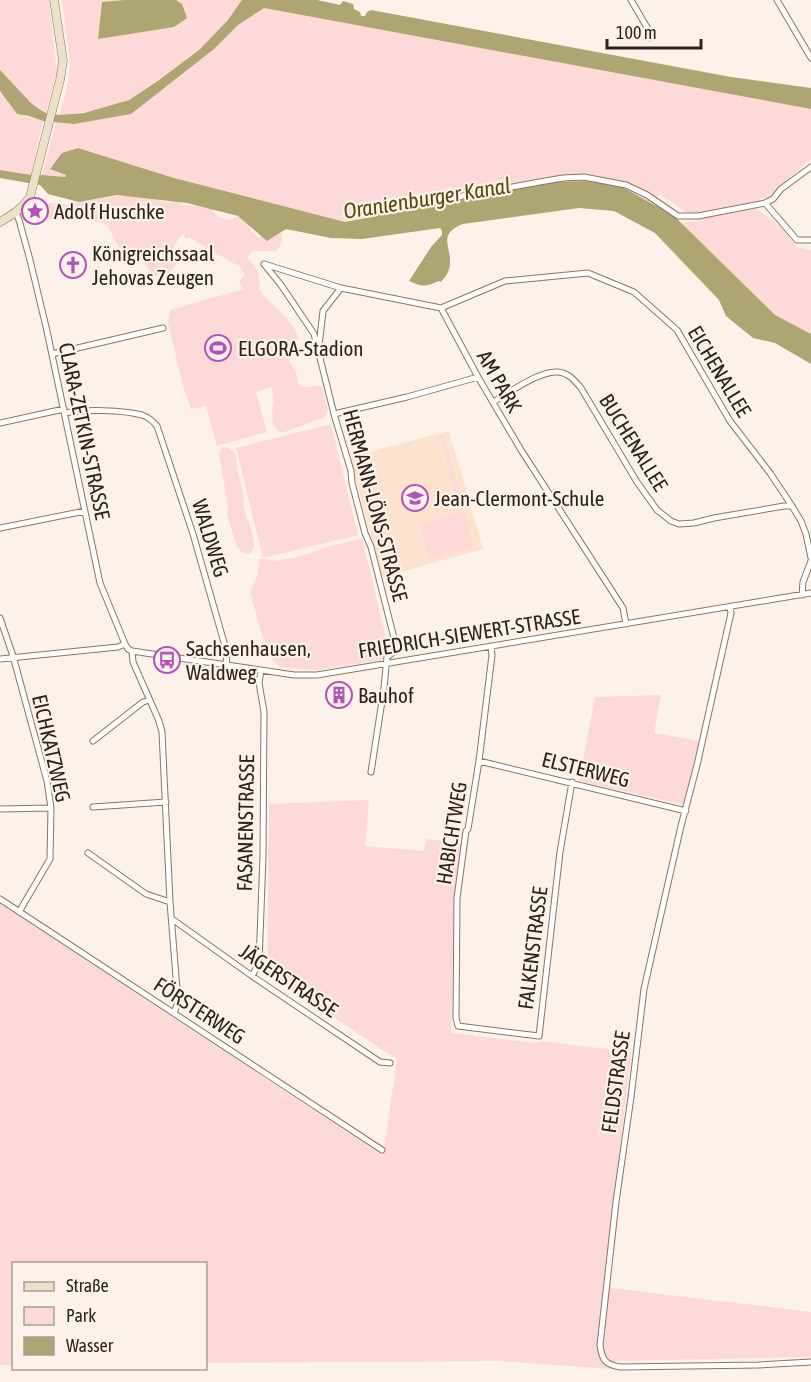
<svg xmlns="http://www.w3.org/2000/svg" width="811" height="1382" viewBox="0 0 811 1382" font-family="'Asap Condensed',sans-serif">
<rect width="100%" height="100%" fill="#fcf2e9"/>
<path fill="#fde2cd" d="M449,431L483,549L382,577L350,457Z"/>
<path fill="#fddad7" d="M0,0H49L57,72L46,113L31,103L0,70Z
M62,0H124L102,2L98,39L182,4L176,0H242C228,31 178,67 150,85C143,90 135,97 127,100C105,109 82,113 59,115L67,88L70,63Z
M264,8L811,109V159L768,197L761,199L758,210L781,227L797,247L811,250V334L775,315L681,223L699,221L660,194L652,203L622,187L553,182L345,222L174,178L78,148L50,168L66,175L65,177L42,175L56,122L74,124L97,119L183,73L214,49L238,25Z
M0,91L17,114L43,121L31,175L0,170Z
M140,192C152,198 163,205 177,201L183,205L209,206L218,217L229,220L239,216L248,217L251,231L258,237L270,234L281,229L282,243L276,251H252L247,258C258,270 261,273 259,289C264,294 267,300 272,304C281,312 297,327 299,340L291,341L285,346L286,356L296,372L298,383L301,387C309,388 315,384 322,387L328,410L324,418C309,422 296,428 282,433L278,431L273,424L272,412L274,403L272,387L256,392L267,432L217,446L206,406L191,409L183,386L168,322L170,310L244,289L241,286L239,281L245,275L240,267L190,238H185L184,234L179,238L172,250L179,258C177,265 168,275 162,279L152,274L143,261L119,247L107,225L97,221L32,218L37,206C51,200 66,208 79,202Z
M331,424L358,535L263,558L236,448Z
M443,434L474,547L429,559L420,525L461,513L440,435Z
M223,447L229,448L236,454L237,467L243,493L244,508L252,533L254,547L250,554L241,552L236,544L227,515L228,506L219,454Z
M362,538L389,650L383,660L316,670L280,667L272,659L260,629L250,592L258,574L259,559H266L273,561L295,558L333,545L340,544Z
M661,695L654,733L699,741L684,805L579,781L595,697Z
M369,800L365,846L424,851L426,839L461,843L456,898L451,1033L535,1043L543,1041L631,1052L606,1271L612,1288L811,1312V1357L614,1361L613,1369L498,1361L206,1363V1264H14L13,1365H0V903L383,1156L397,1059L267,974L269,804Z"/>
<path fill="#ada572" d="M124,0H176L182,4L187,18L174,27L98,39L102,2Z
M242,0H317L340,5L343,1L353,4L354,9L360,12L361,16H365L367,12L371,10L731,77L811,88V109L264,8L238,25L214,49L131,114L74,124L43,121L29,116L17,114L0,91V70L31,103L39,109L46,113L59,115L84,113L129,100L159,80L199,50L228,20Z
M78,148L174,178L345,222L553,182L587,181L622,187L673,215L775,315L811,334V364L775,343L753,338L726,316L719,300L655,233L614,211L579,208L463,224C434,235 455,250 449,269C448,274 444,278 441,282L439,281C425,287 423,287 409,281L431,247L442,235V231L440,228L362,239L331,238L286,229L267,241L238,216L187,203L117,195L79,202L48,194L40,185L0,178V170L37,176L42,175L65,177L66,175L50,169L62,153Z"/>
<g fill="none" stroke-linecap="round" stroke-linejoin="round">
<defs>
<path id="street" d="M631,0L648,29L650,38
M777,0L811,58
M765,203L773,199L781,189L811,167
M374,212L545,181L563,178L584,177L626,185L647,195L678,216H698L765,203L797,240H811
M16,213L19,220L30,260L47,331L100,583L125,644L128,649L132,651
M264,264L341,288L441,308L478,377L521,450L623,608L626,624
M264,264L281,285L314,334L334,414L351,471L352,483L365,533L371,547L393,634L396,648L395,651L387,657L384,688L371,772
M441,308L505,281L588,273L634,292L677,330L730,421L770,473L792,506L801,521L806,534L811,558
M319,346L323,311L341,288
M52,354L163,328
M493,402C509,393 540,370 558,372C569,373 575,381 581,388L637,482L657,510L671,521L679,524L694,523L714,518L784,506H792
M65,413C84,409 123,410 142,415C148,417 153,421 157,426L193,534L227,653L226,665
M334,414L407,397L478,377
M0,423L64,409
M0,528L85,511
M802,595L803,582L811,561
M730,608L731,613L697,765L681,826L644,989L631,1097L616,1202L600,1345C602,1361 606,1365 621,1367L758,1365L811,1362
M0,618L13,656L47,781L51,808L50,859L19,912
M491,646L492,655L479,761L468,829L466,831L457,898L456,1018L458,1026L539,1036L560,852L572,782
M132,651L294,675H317L811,593
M132,651L133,662L159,721L162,732L170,902L178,1002L174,1013
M0,659L118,647L125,644
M93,741L143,702L149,700
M479,761L686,811
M93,807L166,802
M0,809L51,808
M88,853L146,894L170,902
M0,899L382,1150
M172,919L252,976L380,1062L390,1063
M252,976L259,963L263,856L264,712L259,683L261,670"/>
<path id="secondary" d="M0,222C12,215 22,209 30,197L60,80L63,61L54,0"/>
</defs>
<use href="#street" stroke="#8c7562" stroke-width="7"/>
<use href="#secondary" stroke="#8c7562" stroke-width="9"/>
<use href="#street" stroke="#fff" stroke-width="5"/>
<use href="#secondary" stroke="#ece0c9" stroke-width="8"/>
</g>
<defs>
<symbol id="sight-ring" viewBox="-11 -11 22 22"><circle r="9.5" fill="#fcf2e9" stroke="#b352b9" stroke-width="1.5"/><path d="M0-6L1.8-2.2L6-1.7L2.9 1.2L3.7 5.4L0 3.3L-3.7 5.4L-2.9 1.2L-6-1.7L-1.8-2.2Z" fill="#b352b9"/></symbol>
<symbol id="church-ring" viewBox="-11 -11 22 22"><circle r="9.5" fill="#fcf2e9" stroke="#b352b9" stroke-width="1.5"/><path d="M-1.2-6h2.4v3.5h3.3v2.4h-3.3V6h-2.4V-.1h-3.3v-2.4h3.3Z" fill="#b352b9"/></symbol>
<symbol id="stadium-ring" viewBox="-11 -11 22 22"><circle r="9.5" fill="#fcf2e9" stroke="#b352b9" stroke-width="1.5"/><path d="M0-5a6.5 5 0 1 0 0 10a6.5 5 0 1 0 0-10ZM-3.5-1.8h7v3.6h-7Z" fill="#b352b9"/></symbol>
<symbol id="school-ring" viewBox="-11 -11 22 22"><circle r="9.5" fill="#fcf2e9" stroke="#b352b9" stroke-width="1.5"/><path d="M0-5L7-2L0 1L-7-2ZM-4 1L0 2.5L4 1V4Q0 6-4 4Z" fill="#b352b9"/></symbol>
<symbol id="bus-ring" viewBox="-11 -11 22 22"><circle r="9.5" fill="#fcf2e9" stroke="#b352b9" stroke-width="1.5"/><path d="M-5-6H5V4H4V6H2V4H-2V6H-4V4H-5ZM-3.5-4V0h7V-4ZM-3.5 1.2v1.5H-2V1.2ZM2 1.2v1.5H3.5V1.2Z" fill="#b352b9"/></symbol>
<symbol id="building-ring" viewBox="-11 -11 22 22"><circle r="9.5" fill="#fcf2e9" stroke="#b352b9" stroke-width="1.5"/><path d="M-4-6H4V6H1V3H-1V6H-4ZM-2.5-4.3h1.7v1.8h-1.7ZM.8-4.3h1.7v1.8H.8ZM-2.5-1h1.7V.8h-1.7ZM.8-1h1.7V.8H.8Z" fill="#b352b9"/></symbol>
</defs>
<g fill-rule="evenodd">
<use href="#sight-ring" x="20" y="196" width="30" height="30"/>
<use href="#church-ring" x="58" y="250" width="30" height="30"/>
<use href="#stadium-ring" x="203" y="333" width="30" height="30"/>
<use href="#school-ring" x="400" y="483" width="30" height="30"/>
<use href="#bus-ring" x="152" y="645" width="30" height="30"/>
<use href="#building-ring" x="324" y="680" width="30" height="30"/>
</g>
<g text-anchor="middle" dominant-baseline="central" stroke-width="4.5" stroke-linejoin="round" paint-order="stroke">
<g font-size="21" fill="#2c231b" stroke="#fcf2e9" text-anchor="start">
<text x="54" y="211">Adolf Huschke</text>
<text x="92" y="253">Königreichssaal<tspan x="92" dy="24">Jehovas Zeugen</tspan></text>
<text x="238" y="348">ELGORA-Stadion</text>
<text x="434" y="498">Jean-Clermont-Schule</text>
<text x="186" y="648">Sachsenhausen,<tspan x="186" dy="24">Waldweg</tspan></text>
<text x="358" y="695">Bauhof</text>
</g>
<g font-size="21" fill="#2c231b" stroke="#fcf2e9">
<text transform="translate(720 371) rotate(59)">EICHENALLEE</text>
<text transform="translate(500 381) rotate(60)">AM PARK</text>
<text transform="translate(85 431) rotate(78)">CLARA-ZETKIN-STRASSE</text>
<text transform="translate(634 442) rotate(58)">BUCHENALLEE</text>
<text transform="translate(376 505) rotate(75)">HERMANN-LÖNS-STRASSE</text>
<text transform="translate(211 538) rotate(73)">WALDWEG</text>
<text transform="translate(469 633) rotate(-9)">FRIEDRICH-SIEWERT-STRASSE</text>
<text transform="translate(52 748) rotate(77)">EICHKATZWEG</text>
<text transform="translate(586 769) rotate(14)">ELSTERWEG</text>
<text transform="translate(245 823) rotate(-89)">FASANENSTRASSE</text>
<text transform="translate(451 833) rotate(-81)">HABICHTWEG</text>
<text transform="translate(532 948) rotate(-83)">FALKENSTRASSE</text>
<text transform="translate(289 980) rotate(34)">JÄGERSTRASSE</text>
<text transform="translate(200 1010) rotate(33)">FÖRSTERWEG</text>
<text transform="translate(615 1082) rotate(-82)">FELDSTRASSE</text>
</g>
<g font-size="22" font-style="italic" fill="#544a0b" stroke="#fcf2e9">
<text transform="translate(427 198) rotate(-9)">Oranienburger Kanal</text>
</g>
</g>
<rect x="12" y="1262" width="195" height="108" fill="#fcf2e9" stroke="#a99f97" stroke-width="1.5"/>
<rect x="24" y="1282" width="30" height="9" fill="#ece0c9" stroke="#a99f97" stroke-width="1.5"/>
<text x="66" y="1292" font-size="18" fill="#2c231b">Straße</text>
<rect x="24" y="1307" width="30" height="18" fill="#fddad7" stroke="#a99f97" stroke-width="1.5"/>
<text x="66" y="1322" font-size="18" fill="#2c231b">Park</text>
<rect x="24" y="1337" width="30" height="18" fill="#ada572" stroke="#a99f97" stroke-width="1.5"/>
<text x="66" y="1352" font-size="18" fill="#2c231b">Wasser</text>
<path d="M607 39v9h94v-9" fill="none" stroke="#2c231b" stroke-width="3"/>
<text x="616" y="39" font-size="18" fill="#2c231b" stroke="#fcf2e9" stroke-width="4.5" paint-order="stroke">100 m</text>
</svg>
